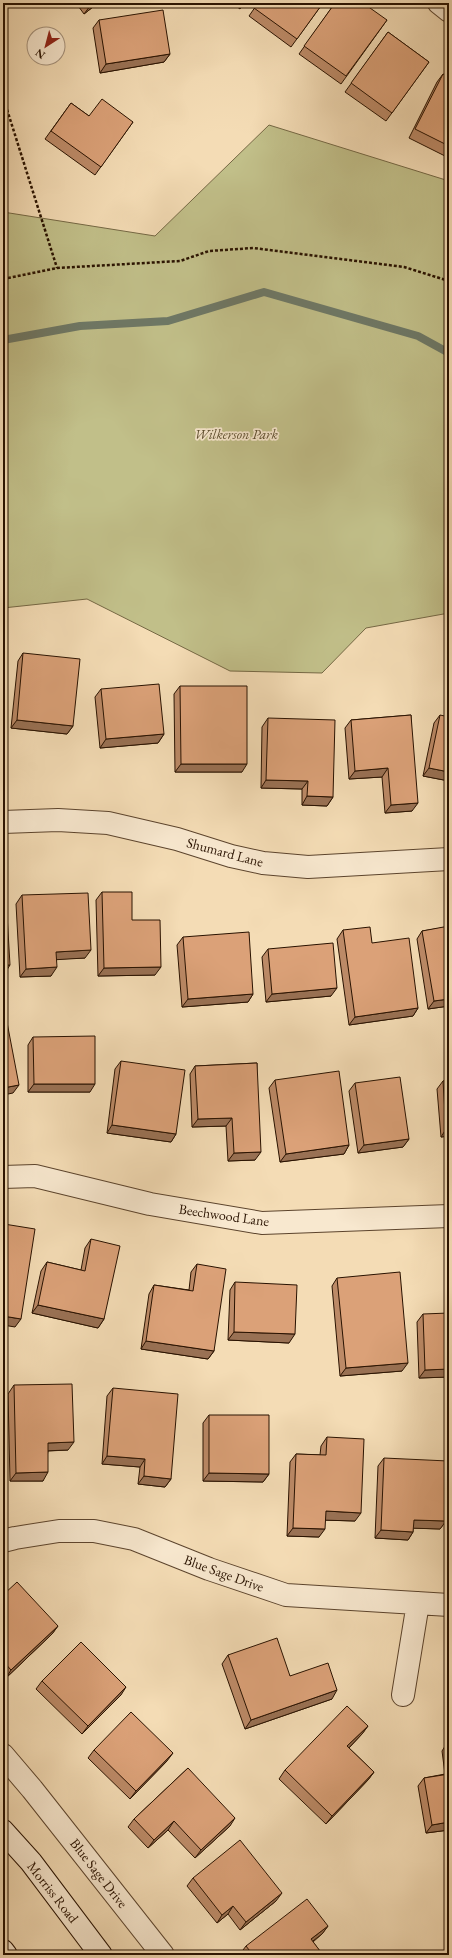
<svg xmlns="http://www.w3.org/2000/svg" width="452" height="1958" viewBox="0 0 452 1958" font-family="'EB Garamond',serif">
<rect width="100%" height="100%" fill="#f4dcb5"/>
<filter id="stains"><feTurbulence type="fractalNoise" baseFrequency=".005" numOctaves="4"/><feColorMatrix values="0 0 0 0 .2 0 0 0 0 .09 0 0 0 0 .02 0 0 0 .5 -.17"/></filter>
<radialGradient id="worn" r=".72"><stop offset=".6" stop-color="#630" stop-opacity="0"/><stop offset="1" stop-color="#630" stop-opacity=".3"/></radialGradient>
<path fill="#c1bf89" stroke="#756844" d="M269,125L449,181V613L366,628L322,673L230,671L87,599L3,608V212L155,236Z"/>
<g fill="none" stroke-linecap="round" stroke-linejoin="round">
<path stroke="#6e7866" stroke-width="8" d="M3,340L80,326L168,321L264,292L418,336L449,353"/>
<defs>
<path id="minor" d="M439,3L449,11
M3,822L58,820L108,823L177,839L231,856L263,863L308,867L449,859
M3,1177L35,1176L150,1204L262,1223L449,1216
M3,1541L15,1538L59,1531H94L134,1539L209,1569L286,1595L449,1605
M403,1695L418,1603
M3,1755L32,1789L163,1955"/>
<path id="secondary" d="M3,1831L31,1862L101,1955
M3,1951L6,1955"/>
</defs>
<use href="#minor" stroke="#5c442d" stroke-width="24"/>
<use href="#secondary" stroke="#291200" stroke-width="24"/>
<path stroke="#291200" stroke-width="2.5" stroke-dasharray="3 2" stroke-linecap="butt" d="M4,100L57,268
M3,279L57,268L180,261L209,251L253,248L404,267L449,281"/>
<use href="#minor" stroke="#f8e8cf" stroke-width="22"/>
<use href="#secondary" stroke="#f8e8cf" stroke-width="22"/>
</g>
<path fill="#bc8a67" stroke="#291200" d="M76,3H98L84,14Z
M232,3H244L240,9Z
M258,3H323L291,47L249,16Z
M335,3L387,20L341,84L299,54Z
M99,20L170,54L164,62L100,73L93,28Z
M388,32L429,62L386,121L345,92Z
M443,74L449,77V158L409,138L437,82Z
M71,103L89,116L133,122L95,175L45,139Z
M23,653L73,726L67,734L11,728L18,661Z
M180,686L242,772H175L174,694Z
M101,689L164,734L158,743L100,748L95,697Z
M411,715L412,811L385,813L382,777L349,779L345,728L351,720Z
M440,715L449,781L423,776L434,723Z
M268,718L333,797L327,806L302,805V789L261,788L262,727Z
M102,892L155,975L98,976L96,900Z
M22,895L85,958L57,959L51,976L20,977L16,904Z
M449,923V1006L428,1009L417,939L422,931L448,927L447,925Z
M343,930L372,943L418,1008L413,1016L349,1025L337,939Z
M183,937L253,994L248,1002L182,1007L177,945Z
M268,949L331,996L266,1002L262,957Z
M33,1037L90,1092H28V1045Z
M121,1061L176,1134L171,1142L107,1133L115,1069Z
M257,1063L255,1160L228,1161L226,1126L192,1127L190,1074L195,1066Z
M275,1080L349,1145L344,1154L280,1162L269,1088Z
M449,1080V1136L441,1137L437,1089L443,1081Z
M355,1083L409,1139L403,1147L358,1153L349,1091Z
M91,1239L104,1319L98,1328L32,1313L41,1271L47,1262L81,1270L85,1248Z
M197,1264L214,1351L208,1359L141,1349L149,1294L154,1285L189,1290L191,1272Z
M337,1278L402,1371L340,1376L332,1286Z
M235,1282L289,1343L228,1340L230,1290Z
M423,1314L449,1377L419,1378L417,1322Z
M14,1385L68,1450L48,1451L43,1481H10L8,1394Z
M113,1388L171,1479L165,1487L138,1484L140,1467L102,1464L107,1396Z
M209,1415L269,1474L263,1482L203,1481V1423Z
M327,1437L355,1521L325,1520L319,1537L287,1536L290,1462L296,1454L320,1455L321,1446Z
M384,1458L446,1521L440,1529L413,1528V1532L408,1540L375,1538L378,1466Z
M3,1595L58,1626L52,1634L6,1678L3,1675Z
M228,1655L290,1676L332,1699L245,1729L222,1664Z
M42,1681L121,1695L82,1734L36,1689Z
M368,1726L362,1734L349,1748L374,1772L368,1780L326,1824L279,1779L285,1770Z
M449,1742V1830L426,1833L418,1786L424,1778L445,1774L442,1751L447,1743Z
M94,1750L167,1761L130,1799L88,1758Z
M188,1768L230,1826L195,1858L168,1830L148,1848L128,1827L134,1819Z
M193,1878L276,1901L240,1930L228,1914L217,1923L187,1886Z
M328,1926L322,1934L313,1942L323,1955H241L240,1954L246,1946Z"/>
<path fill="#997154" stroke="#291200" d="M93,3H98L84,14L90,6Z
M170,54L164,62L100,73L106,64Z
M17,720L73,726L67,734L11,728Z
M164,734L158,743L100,748L106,739Z
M181,764H247L242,772H175Z
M388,768L382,777L349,779L355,771Z
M429,768L449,772V781L423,776Z
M266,780L308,781L302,789L261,788Z
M307,796L333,797L327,806L302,805Z
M418,803L412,811L385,813L391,805Z
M91,950L85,958L51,960L56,952Z
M3,965H10L5,973H3Z
M57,967L51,976L20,977L26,969Z
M161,967L155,975L98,976L104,968Z
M337,988L331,996L266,1002L272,994Z
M253,994L248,1002L182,1007L188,999Z
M449,999V1006L428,1009L434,1001Z
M418,1008L413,1016L349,1025L355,1017Z
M34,1084H95L90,1092H28Z
M19,1085L13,1093L3,1095V1088Z
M232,1118L226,1126L192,1127L198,1119Z
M112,1125L176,1134L171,1142L107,1133Z
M449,1128V1136L441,1137L446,1129Z
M409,1139L403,1147L358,1153L364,1145Z
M349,1145L344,1154L280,1162L286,1154Z
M261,1152L255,1160L228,1161L234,1153Z
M38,1305L104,1319L98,1328L32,1313Z
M3,1316L21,1319L15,1327L3,1325Z
M234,1332L295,1334L289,1343L228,1340Z
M146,1341L214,1351L208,1359L141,1349Z
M408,1363L402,1371L340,1376L346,1368Z
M449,1369V1377L419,1378L425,1370Z
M74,1442L68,1450L42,1451L48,1443Z
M107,1456L145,1459L140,1467L102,1464Z
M48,1472L43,1481H10L16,1473Z
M209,1473L269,1474L263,1482L203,1481Z
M144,1476L171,1479L165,1487L138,1484Z
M326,1511L361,1513L355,1521L320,1520Z
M414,1520L446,1521L440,1529L408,1528Z
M293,1528L325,1529L319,1537L287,1536Z
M381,1530L413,1532L408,1540L375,1538Z
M58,1626L52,1634L6,1678L11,1670Z
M126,1687L121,1695L82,1734L88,1726Z
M337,1690L332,1699L245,1729L251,1720Z
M368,1726L362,1734L342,1755L347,1746Z
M173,1753L167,1761L130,1799L136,1791Z
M374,1772L368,1780L326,1824L332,1816Z
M235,1818L230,1826L195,1858L201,1850Z
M174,1821L168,1830L148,1848L154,1840Z
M449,1822V1830L426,1833L432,1825Z
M282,1893L276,1901L240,1930L246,1922Z
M233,1906L228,1914L217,1923L222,1915Z
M328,1926L322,1934L305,1947L311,1939Z"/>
<path fill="#dba178" stroke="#291200" d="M88,3H93L90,6Z
M258,3H323L297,39L254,8Z
M335,3H363L387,20L346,76L304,46Z
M163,10L170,54L106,64L99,20Z
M388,32L429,62L392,113L351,83Z
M443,74L449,77V146L415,129Z
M102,99L133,122L101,167L51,131L71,103L89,116Z
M3,133L6,134L3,142Z
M23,653L80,659L73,726L17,720Z
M159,684L164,734L106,739L101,689Z
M180,686H247V764H181Z
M411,715L418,803L391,805L388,768L355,771L351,720Z
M440,715L449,717V772L429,768Z
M268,718L335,720L333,797L307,796L308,781L266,780Z
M3,880H5L10,965H3Z
M102,892H132V920H160L161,967L104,968Z
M88,893L91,950L56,952L57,967L26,969L22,895Z
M449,926V999L434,1001L422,931Z
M370,927L372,943L409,938L418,1008L355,1017L343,930Z
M249,932L253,994L188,999L183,937Z
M333,943L337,988L272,994L268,949Z
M3,1017H6L19,1085L3,1088Z
M95,1036V1084H34L33,1037Z
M121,1061L185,1070L176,1134L112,1125Z
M257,1063L261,1152L234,1153L232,1118L198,1119L195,1066Z
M339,1071L349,1145L286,1154L275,1080Z
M400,1077L409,1139L364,1145L355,1083Z
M449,1080V1128L446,1129L443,1081Z
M4,1224L35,1229L21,1319L3,1316V1230Z
M91,1239L120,1246L104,1319L38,1305L47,1262L85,1271Z
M197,1264L226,1269L214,1351L146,1341L154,1285L193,1291Z
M400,1272L408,1363L346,1368L337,1278Z
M235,1282L297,1285L295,1334L234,1332Z
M449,1313V1369L425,1370L423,1314Z
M72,1384L74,1442L48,1443V1472L16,1473L14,1385Z
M113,1388L178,1394L171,1479L144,1476L145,1459L107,1456Z
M209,1415H269V1474L209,1473Z
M327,1437L364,1439L361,1513L326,1511L325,1529L293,1528L296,1454L326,1455Z
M384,1458L448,1461L446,1521L414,1520L413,1532L381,1530Z
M17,1582L58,1626L11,1670L3,1661V1595Z
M277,1638L290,1676L328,1663L337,1690L251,1720L228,1655Z
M81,1642L126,1687L88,1726L42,1681Z
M347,1706L368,1726L347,1746L374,1772L332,1816L285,1770Z
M131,1712L173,1753L136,1791L94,1750Z
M449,1742V1753L447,1743Z
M188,1768L235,1818L201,1850L174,1821L154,1840L134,1819Z
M449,1774V1822L432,1825L424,1778Z
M240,1840L282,1893L246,1922L233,1906L222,1915L193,1878Z
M307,1899L328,1926L311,1939L323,1955H253L246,1946Z"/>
<g text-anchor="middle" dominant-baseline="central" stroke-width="3.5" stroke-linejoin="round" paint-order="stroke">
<g font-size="14" font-style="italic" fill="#5e4f30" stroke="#f8e8cf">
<text x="236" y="434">Wilkerson Park</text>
</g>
<g font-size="14" fill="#291200" stroke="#f8e8cf">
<text transform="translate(225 852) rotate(15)">Shumard Lane</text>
<text transform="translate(224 1215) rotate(8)">Beechwood Lane</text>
<text transform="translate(224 1573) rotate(20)">Blue Sage Drive</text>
<text transform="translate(99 1873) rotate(52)">Blue Sage Drive</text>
<text transform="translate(53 1892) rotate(52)">Morriss Road</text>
</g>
</g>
<rect width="452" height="1958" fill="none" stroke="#f4dcb5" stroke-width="16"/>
<rect x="4" y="4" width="444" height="1950" fill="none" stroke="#291200" stroke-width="2"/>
<rect x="8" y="8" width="436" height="1942" fill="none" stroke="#291200"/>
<g transform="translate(46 46) rotate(216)"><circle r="19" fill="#f8e8cf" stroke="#a5927c"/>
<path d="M0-3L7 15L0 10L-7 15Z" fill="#8f2418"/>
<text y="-6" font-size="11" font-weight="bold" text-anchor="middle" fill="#291200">N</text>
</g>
<rect width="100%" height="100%" filter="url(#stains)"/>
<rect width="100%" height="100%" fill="url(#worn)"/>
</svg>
